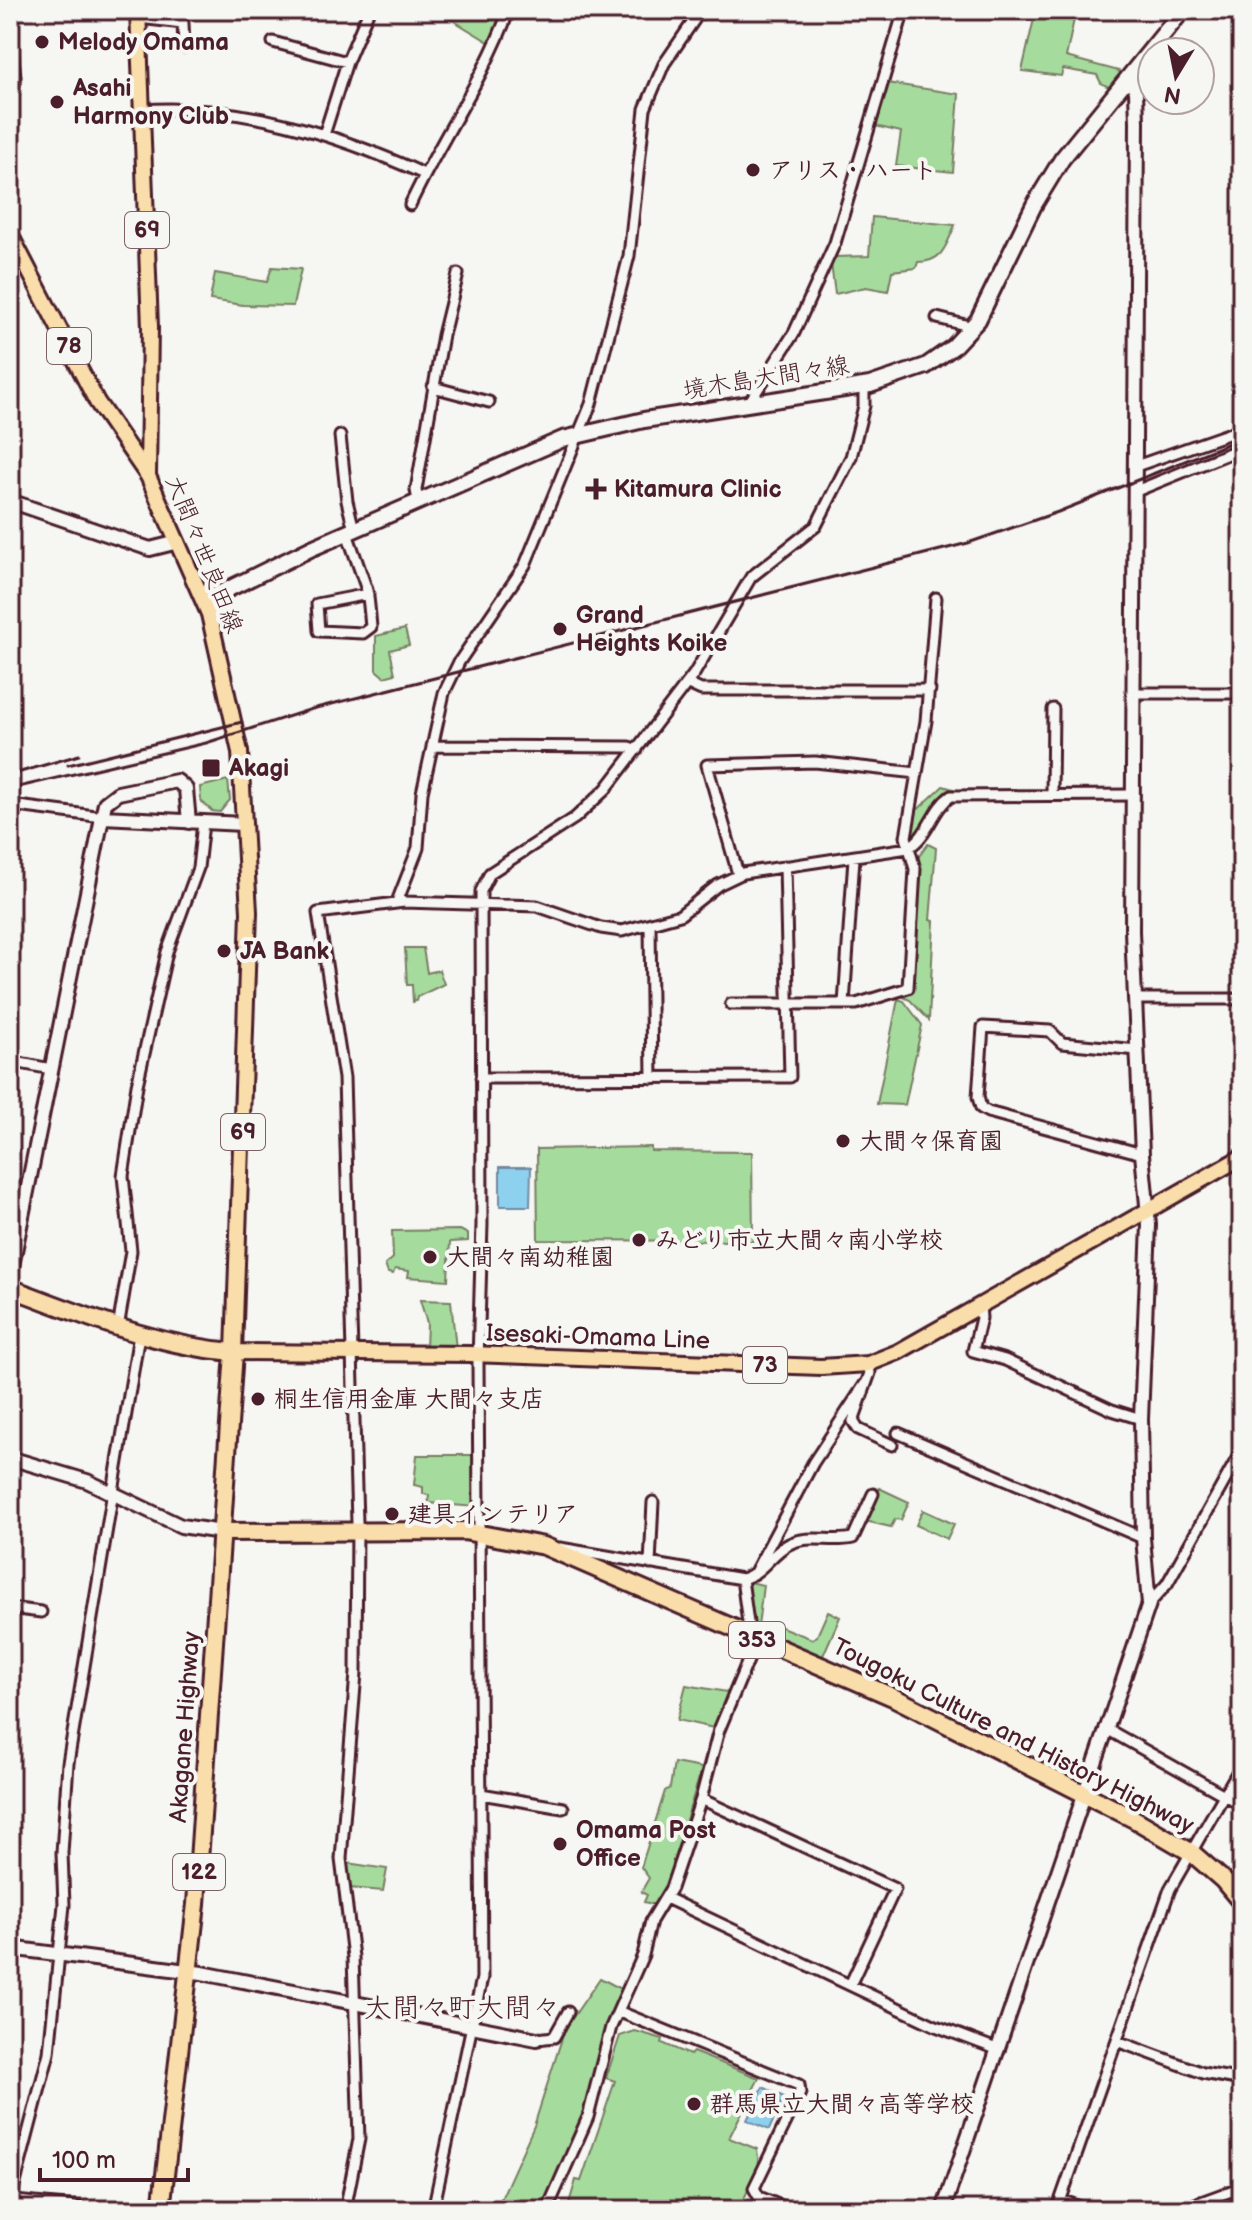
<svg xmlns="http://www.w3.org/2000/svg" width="1252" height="2220" viewBox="0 0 1252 2220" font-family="'Balsamiq Sans','Klee One',sans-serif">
<rect width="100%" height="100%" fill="#f6f6f2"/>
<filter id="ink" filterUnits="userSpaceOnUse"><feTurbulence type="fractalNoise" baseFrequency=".0125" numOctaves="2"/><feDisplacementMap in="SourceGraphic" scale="16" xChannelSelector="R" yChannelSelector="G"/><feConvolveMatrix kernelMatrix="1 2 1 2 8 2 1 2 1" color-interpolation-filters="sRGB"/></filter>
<g filter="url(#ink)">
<path fill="#a6db9e" stroke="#787d64" stroke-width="2" d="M436,10H505L492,44Z
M1036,10H1076L1066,57L1119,71L1122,77L1112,89L1101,83L1097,75L1063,69L1061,76L1022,71Z
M887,83L959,94L953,172L896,166L901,132L875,126Z
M872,217L955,225C946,247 942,262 918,262L916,268L892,271L888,291L866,287L835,294L831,264L834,257L869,256Z
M272,267L301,269L293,306L243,305L210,300L215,273L267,282Z
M405,629L409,645L390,650L395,674L384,677L376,670V636Z
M228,780L230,800L220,812L212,811L201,801L200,787Z
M943,786L953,789L942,798L911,841L908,839L914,813Z
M928,844L936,848L930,920L934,921L929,1020L910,1000L899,995L912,992L917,859Z
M405,948H423L427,973L439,970L444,984L417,997L416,1001L413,1002L412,985H407Z
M898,999L904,1001L922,1025L905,1105L877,1104Z
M651,1147V1151L752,1152L753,1241L538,1240L537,1149Z
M460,1230L468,1234V1241L450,1242L448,1280L408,1277L409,1271L395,1269L393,1274L388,1273L385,1265L393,1258L392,1231Z
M420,1300L451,1301L456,1349H426L427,1323Z
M417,1455H476V1507L428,1503L429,1495L423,1494V1487L414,1485Z
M879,1488L909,1502L901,1520L895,1519L891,1527L865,1521Z
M923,1510L954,1524L947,1539L916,1525Z
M750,1582L763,1585L758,1627L762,1633L753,1628L747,1584Z
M828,1611L840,1617L822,1658L773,1638L779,1626L812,1639L817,1636Z
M686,1685L727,1692L714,1728L677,1720Z
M674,1763L702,1768L663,1895L656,1905L644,1902L647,1895L641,1892L649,1878L641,1867L665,1791L670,1788Z
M347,1863L387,1869L383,1891L349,1888Z
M600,1978L623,1990L607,2021L586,2115L545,2210H496L534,2126L565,2029Z
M635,2031L663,2039L662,2043L690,2055L693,2052L759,2078L729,2138L757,2149L759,2165L740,2208L744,2210H567L576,2180L581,2181L615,2081L606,2078L620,2036Z"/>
<path fill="#8dd1ef" stroke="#728aa1" stroke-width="2" d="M500,1167H531L530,1206H500Z
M763,2087L784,2097L769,2130L747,2120Z"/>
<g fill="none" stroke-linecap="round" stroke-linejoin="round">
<defs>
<path id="minor" d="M139,18L183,23L184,47
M10,30L15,77L10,115
M273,42L347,62
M142,110C239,103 336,134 424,174
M324,135L347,62L369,10
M410,205C441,138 484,79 509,10
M937,318L973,327
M433,387L489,402
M749,403L794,333L835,243L904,10
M340,436L347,501L354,530
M1136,466L1242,429
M1136,491L1242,448
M418,501L416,490L443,335L458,274
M347,533L367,590C369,603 370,615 371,627L363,633L319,631L317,604L368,594
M688,684L701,690H930
M1135,693H1242
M432,746L629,747L637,750
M1052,794L1053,709
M10,805L103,817
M738,874L707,765L815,762L917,773
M397,902L418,848L422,793L444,693L459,662L525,565L591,404L629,256L645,109L664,64L701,10
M650,926L652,1078
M1135,999H1242
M731,1004H856L908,988L915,869L906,837L926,721L936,598
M844,1004L854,858
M1138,1050L1062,1043L1050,1031L983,1027L978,1097L981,1108L988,1112L1142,1154
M10,1061L51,1069
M481,1078L790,1077L785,866
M980,1307L981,1318L973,1351L1005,1360L1112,1410L1141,1419
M118,1328L131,1251L123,1176L137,1085L167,952L198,868L203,823
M868,1364L870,1373L853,1421L858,1429L892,1445
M898,1433L1143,1538
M560,1548L742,1579C763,1573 771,1553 789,1544C809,1534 832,1543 853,1538L873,1494
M650,1564L653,1502
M754,1574L813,1463L865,1384
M742,1579L748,1623L745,1634
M1149,1604L1167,1584L1242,1450
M10,1608L41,1612
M1105,1728L1242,1805
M481,1794L563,1808
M701,1799L895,1889L850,1985
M666,1898L936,2026L999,2050
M620,2012L799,2085L800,2093L754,2188L759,2197L790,2210
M537,2039L554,2037L568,2012
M1117,2041L1203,2073L1242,2080
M1061,2200L1089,2210
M10,2202L49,2053L64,1905L62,1853L68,1763L139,1335
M345,2210L359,2139L353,1957L341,1859L356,1673L357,1523L344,1078L318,913L404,902L537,906L601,928L622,931L680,915L718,885L743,873L908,848C929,836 932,809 951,796L1134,795
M433,2210L482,1978L478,1361L482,1224L481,891L490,873L575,818L606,789L694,674L751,577L816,526L851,457L864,406V385
M547,2210L588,2117L611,2027L643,1955L651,1921L671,1888L701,1799L719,1730L757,1639
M1057,2210L1170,1889L1242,1764
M1179,2210L1242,2187"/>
<path id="tertiary" d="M10,501L150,549L178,542
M103,817L243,824
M10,1276L105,803L118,793L177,781L186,789L189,822
M10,1458L87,1481L181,1526L222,1532
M10,1948L202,1973L537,2039
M943,2210L1149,1604L1143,1538L1141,1419L1149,1225L1142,1154L1132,931L1137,122L1136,91L1129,77"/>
<path id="secondary" d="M204,601L312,548L563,439L644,420L870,385L926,366L953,347L978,320L1034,205L1062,159L1183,10
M10,2203L80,2210"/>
<path id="primary" d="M138,10L150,327L148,476L209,614L240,752L249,912L234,1352L470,1354L821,1367L868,1364L898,1352L1242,1157
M10,234L97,402L148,476"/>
<path id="trunk" d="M10,1288C84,1315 155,1346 234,1352L196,1904L161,2210
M222,1532L464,1531L544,1546L895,1698L1134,1819L1192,1853L1223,1880L1242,1903"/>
</defs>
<use href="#minor" stroke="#4a1f2b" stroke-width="15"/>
<use href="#tertiary" stroke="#4a1f2b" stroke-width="18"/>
<use href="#secondary" stroke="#4a1f2b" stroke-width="20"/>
<use href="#primary" stroke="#4a1f2b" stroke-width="20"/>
<use href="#trunk" stroke="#4a1f2b" stroke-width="22"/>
<use href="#minor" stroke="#f6f6f2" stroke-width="9"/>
<use href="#tertiary" stroke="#f6f6f2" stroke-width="12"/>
<use href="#secondary" stroke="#f6f6f2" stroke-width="14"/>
<use href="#primary" stroke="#f9deab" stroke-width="14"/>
<use href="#trunk" stroke="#f9deab" stroke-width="16"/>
<path stroke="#4a1f2b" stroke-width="3" d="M68,765L242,722
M10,775L79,755
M10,789L206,743L312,709L968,543L1058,512L1242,438"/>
</g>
</g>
<g fill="#4a1f2b" stroke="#f6f6f2" stroke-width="3">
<circle cx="42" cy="42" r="8"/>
<circle cx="57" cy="102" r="8"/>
<circle cx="753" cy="170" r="8"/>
<path d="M592 477h8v8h8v8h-8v8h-8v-8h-8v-8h8z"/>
<circle cx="560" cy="629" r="8"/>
<rect x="201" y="758" width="20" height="20" rx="4"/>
<circle cx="224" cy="951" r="8"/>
<circle cx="843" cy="1141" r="8"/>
<circle cx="639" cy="1240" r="8"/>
<circle cx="430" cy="1257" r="8"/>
<circle cx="258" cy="1399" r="8"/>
<circle cx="392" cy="1514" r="8"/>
<circle cx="560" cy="1844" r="8"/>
<circle cx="694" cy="2104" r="8"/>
</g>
<g text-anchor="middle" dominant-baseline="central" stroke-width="8" stroke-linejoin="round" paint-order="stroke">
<g fill="#f6f6f2" stroke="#7e6067" stroke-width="2">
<rect x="125" y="212" width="44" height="36" rx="6"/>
<rect x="47" y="328" width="44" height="36" rx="6"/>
<rect x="221" y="1114" width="44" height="36" rx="6"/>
<rect x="743" y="1347" width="44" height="36" rx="6"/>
<rect x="729" y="1622" width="56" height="36" rx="6"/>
<rect x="173" y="1854" width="52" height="36" rx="6"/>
</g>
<g font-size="22" font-weight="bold" fill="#4a1f2b">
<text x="147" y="230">69</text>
<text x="69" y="346">78</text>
<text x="243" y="1132">69</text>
<text x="765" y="1365">73</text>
<text x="757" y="1640">353</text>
<text x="199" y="1872">122</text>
</g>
<g font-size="24" font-weight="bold" fill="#4a1f2b" stroke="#f6f6f2" text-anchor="start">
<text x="58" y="42">Melody Omama</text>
<text x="73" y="88">Asahi<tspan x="73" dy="28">Harmony Club</tspan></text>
<text x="769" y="170">アリス・ハート</text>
<text x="614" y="489">Kitamura Clinic</text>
<text x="576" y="615">Grand<tspan x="576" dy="28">Heights Koike</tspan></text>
<text x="229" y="768">Akagi</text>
<text x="240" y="951">JA Bank</text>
<text x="859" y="1141">大間々保育園</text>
<text x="655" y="1240">みどり市立大間々南小学校</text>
<text x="446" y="1257">大間々南幼稚園</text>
<text x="274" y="1399">桐生信用金庫 大間々支店</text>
<text x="408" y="1514">建具インテリア</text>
<text x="576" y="1830">Omama Post<tspan x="576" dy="28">Office</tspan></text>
<text x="710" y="2104">群馬県立大間々高等学校</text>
</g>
<g font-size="24" fill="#4a1f2b" stroke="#f6f6f2">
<text transform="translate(766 378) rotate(-9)">境木島大間々線</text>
<text transform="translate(204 554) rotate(68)">大間々世良田線</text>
<text transform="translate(598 1337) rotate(2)">Isesaki-Omama Line</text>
<text transform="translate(185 1727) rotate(-86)">Akagane Highway</text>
<text transform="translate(1013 1736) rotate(27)">Tougoku Culture and History Highway</text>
</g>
<g font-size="28" fill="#4a1f2b" stroke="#f6f6f2">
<text x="462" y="2008">大間々町大間々</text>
</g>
</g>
<rect width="1252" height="2220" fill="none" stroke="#f6f6f2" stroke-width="40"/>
<rect x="20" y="20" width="1212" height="2180" fill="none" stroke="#4a1f2b" stroke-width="3" filter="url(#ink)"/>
<g transform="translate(1176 76) rotate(190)"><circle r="38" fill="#f6f6f2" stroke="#b1a0a2" stroke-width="2"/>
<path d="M0-6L14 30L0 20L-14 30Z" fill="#4a1f2b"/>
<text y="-12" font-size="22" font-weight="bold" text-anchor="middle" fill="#4a1f2b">N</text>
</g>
<path d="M40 2168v12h148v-12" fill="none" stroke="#4a1f2b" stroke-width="4"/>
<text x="52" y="2168" font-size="24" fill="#4a1f2b" stroke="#f6f6f2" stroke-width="6" paint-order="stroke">100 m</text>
</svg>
